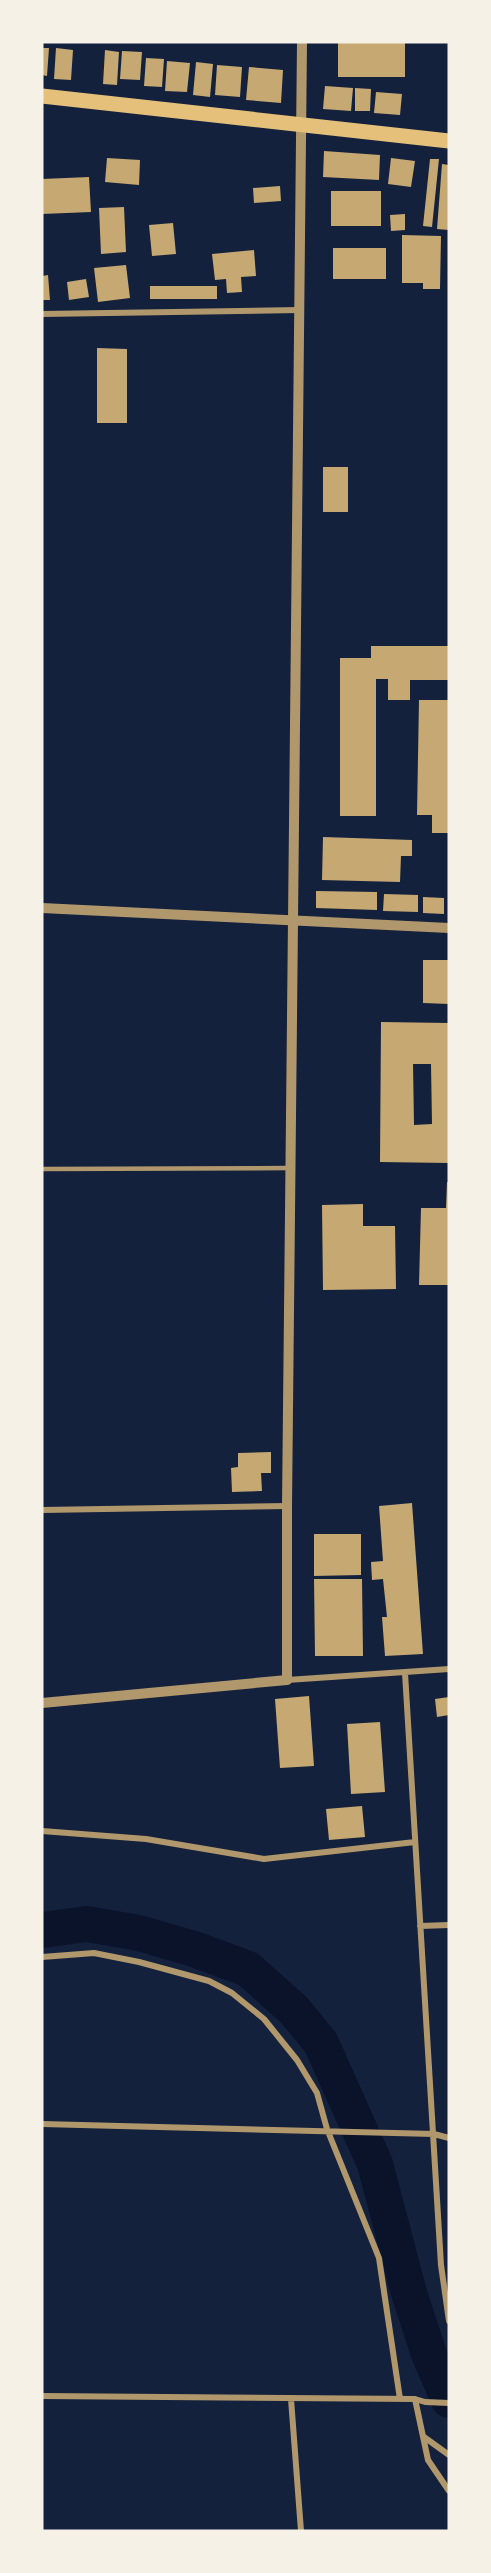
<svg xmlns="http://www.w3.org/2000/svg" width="491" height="2573" viewBox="0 0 491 2573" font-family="'PT Sans',sans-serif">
<rect width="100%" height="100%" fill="#14213d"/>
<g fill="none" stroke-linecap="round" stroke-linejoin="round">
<path stroke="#0b132b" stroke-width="36" d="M42,1930L87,1924L139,1933L194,1949L248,1969L294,2010L321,2043L375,2164L409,2293L429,2354L449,2400"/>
</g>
<path fill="#c6a872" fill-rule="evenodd" d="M338,42H405V77H338Z
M42,48H49L47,76L42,75Z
M56,48L73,50L71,80L54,79Z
M105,50L119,52L117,85L103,84Z
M122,51L142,52L140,80L120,79Z
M146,58L164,59L162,87L144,86Z
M167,61L190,63L187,92L165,91Z
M196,62L213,64L210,97L193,95Z
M217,65L242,67L240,97L215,95Z
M249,67L283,70L281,103L246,100Z
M325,86L353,88L351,111L323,109Z
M355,88L371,89L370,111H355Z
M376,92L402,94L400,115L374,113Z
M324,151L380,155L379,180L323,177Z
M107,158L140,160L139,185L105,182Z
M391,158L415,161L411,187L388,184Z
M430,159H439L432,227L423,226Z
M442,164L449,165V230L437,229Z
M89,177L91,212L42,214V179Z
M280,186L281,201L254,203L253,188Z
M331,191H381V226H331Z
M124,207L126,252L101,254L99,208Z
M405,214V230L391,231L390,215Z
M173,223L176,254L152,256L149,225Z
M402,235L441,236L440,289H423V283H402Z
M333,248H386V279H333Z
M254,250L256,276L241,277L242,292L227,293L226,279L215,280L212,254Z
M126,265L130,298L98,302L94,268Z
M48,275L50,300H42V276Z
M86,279L89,297L69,300L67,282Z
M150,286H217V299H150Z
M97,348L127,349V423H97Z
M323,467H348V512H323Z
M371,646H449V680H410V700H388V679H376V816H340V658H371Z
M419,700H449V833H432V815H417Z
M323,837L412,840V856H401L400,882L322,880Z
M316,891L377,892V910L316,908Z
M384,894L418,895V912L383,911Z
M423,897L444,898V914L423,913Z
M423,960H449V1004L423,1003Z
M381,1022L449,1023V1163L380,1162ZM413,1064H431L432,1124L414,1125Z
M447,1182H449V1285H419L421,1208H446Z
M363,1204V1226H395L396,1289L323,1290L322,1205Z
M271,1452V1473H261L262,1491L232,1492L231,1468L238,1467V1453Z
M412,1503L423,1654L385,1656L382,1617H387L383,1579L372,1580L371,1562L383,1561L379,1506Z
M314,1534H361V1575L314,1576Z
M314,1579H362L363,1656H315Z
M309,1696L314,1766L280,1768L275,1699Z
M449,1697V1715L437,1717L435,1699Z
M380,1722L385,1792L351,1794L347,1724Z
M362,1806L365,1837L329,1840L326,1809Z"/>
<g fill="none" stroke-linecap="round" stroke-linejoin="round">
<path stroke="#b1986c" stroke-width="4.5" d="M42,1169L290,1168"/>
<path stroke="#b1986c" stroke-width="6" d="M42,314L300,310
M42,1510L287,1506
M405,1673L441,2265L449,2321
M287,1680L449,1669
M42,1831L146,1839L264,1859L415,1842
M420,1926L449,1925
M42,1957L94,1953L139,1962L209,1981L232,1993L264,2019L297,2060L317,2093L327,2129L379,2258L400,2399
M42,2124L434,2134L449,2138
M42,2396L415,2399L425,2402L449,2403
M291,2399L301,2531
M415,2399L428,2460L449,2491
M424,2437L449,2455"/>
<path stroke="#b1986c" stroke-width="10" d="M42,908L449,928
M42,1703L287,1680V1506L302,42"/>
<path stroke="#e5c07b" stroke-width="15" d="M42,96L449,141"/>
</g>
<rect width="491" height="2573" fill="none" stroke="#f6f1e7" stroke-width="87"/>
</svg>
